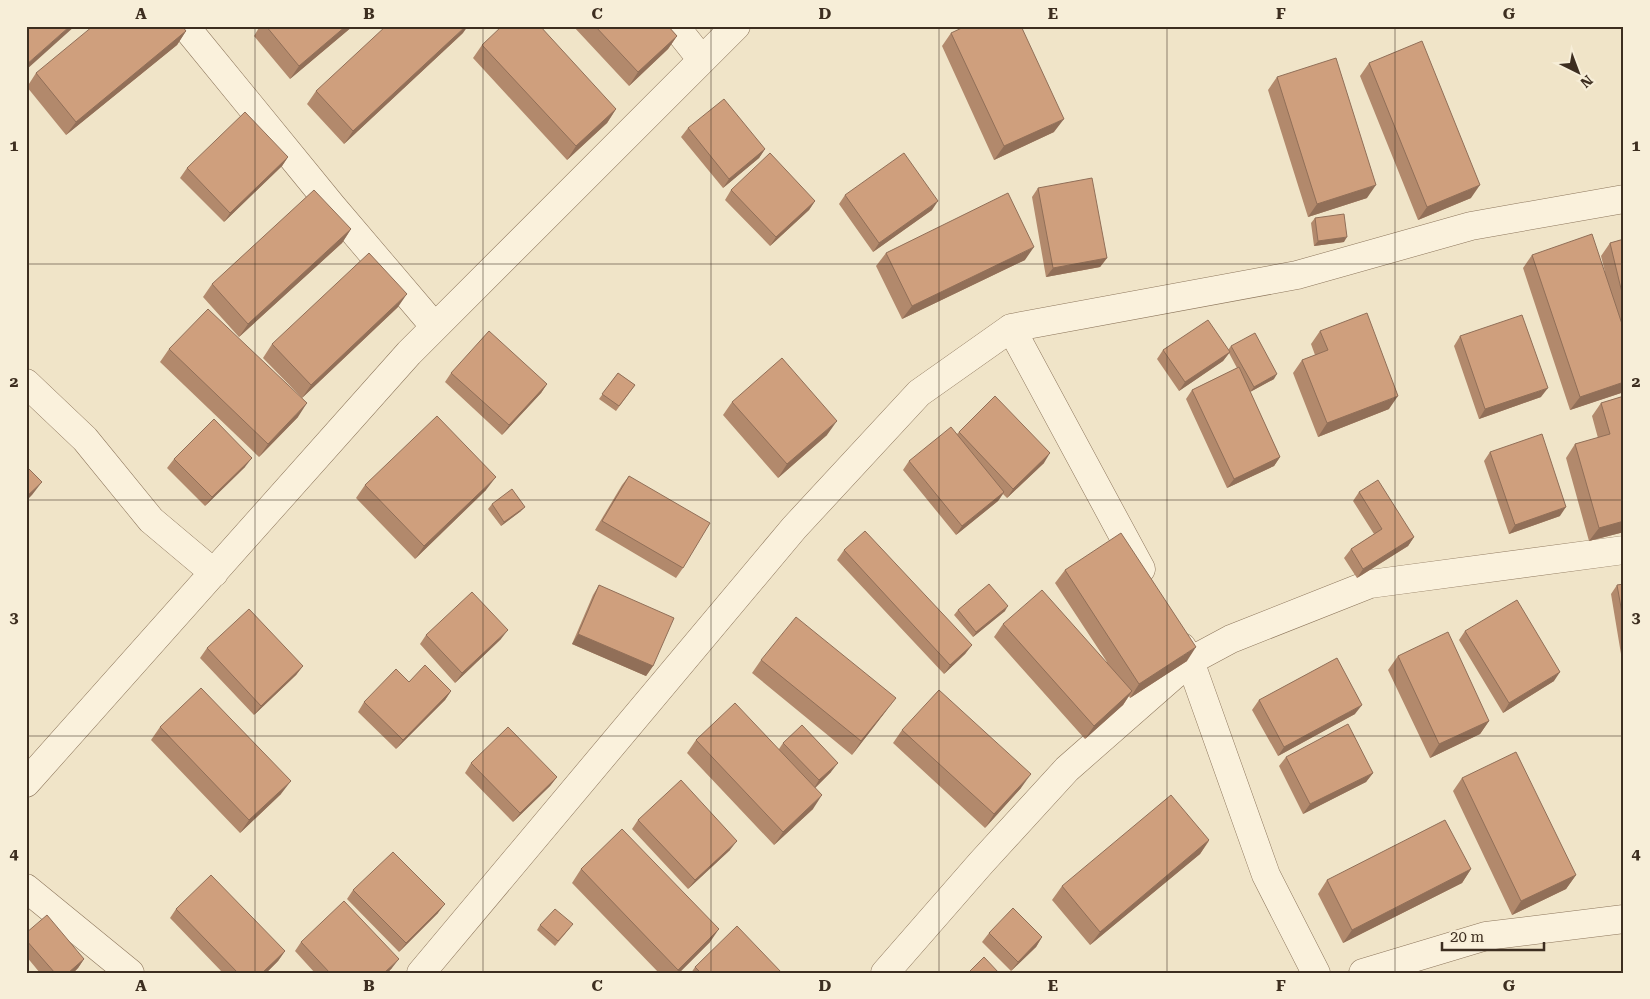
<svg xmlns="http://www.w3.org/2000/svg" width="1650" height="999" viewBox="0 0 1650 999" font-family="'Roboto Serif',serif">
<rect width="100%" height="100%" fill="#f0e4c8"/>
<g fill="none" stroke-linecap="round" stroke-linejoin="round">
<defs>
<path id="minor" d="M185,26L332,206L435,327
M675,26L702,60
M1011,328L1141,569
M26,383L85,439L151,520L214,573
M1182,647L1190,661L1266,875L1316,973
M26,783L409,353L736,26
M26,888L130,973
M421,973L794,528L919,393L1011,328L1297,275L1471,226L1624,199
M885,973L981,863L1067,769L1190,661L1231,639L1370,584L1624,550
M1363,973L1486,936L1624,919"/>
</defs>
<use href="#minor" stroke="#8d765c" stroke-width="29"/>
<use href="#minor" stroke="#faf1dc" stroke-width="28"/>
</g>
<path fill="#b2896c" d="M260,26H353L290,79L254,36Z
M573,26H668L677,36L668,49L629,86Z
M186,31L177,45L66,135L27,87L36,73Z
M463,33L344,144L307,104L316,91Z
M951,33L1054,132L994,160L942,46Z
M482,45L616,109L607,123L567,160L473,58Z
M1369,63L1471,198L1418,220L1360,76Z
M1277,77L1367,198L1308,217L1268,90Z
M688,128L765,149L759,158L723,188L681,137Z
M288,157L282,166L224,222L180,178L187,168Z
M1038,188L1107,258L1100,267L1046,277L1032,197Z
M731,190L815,201L809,210L770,246L725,200Z
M845,195L932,210L873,252L839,204Z
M1315,218L1344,242L1314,246L1311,223Z
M351,229L342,243L239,337L203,297L212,284Z
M1624,239V392L1570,410L1523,268L1532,255L1605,272L1601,256L1610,243Z
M886,253L1025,260L902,319L876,266Z
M398,307L302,398L263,358L272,344Z
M1320,331L1389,409L1318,437L1293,373L1302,360L1315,355L1311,344Z
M1460,336L1541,397L1479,419L1454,346Z
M1231,346L1274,379L1250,392L1280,457L1274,466L1227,488L1186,399L1192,390L1237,368L1229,353L1223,361L1179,391L1157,359L1163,350H1228Z
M169,349L298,417L259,457L160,362Z
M451,373L547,384L541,393L502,435L445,382Z
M618,373L635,385L616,411L599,399Z
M1624,396V532L1589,541L1566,458L1575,444L1598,438L1592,416L1601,403Z
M732,402L827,435L778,478L723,415Z
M959,432L1044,463L1007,498L1003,494L998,501L956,535L903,470L909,461L957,434Z
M1490,452L1560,516L1509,534L1484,461Z
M174,459L245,467L205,506L167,468Z
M629,476L683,568L676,578L595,530L622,485Z
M365,485L486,490L415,559L356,498Z
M1359,492L1414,537L1408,546L1357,578L1344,558L1351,549L1374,534L1353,501Z
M492,504L521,511L501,526L488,509Z
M844,550L972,645L965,654L944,674L837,560Z
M1065,570L1187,661L1130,698L1129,696L1123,705L1085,739L994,637L1003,624L1107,662L1055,583Z
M1624,584V672L1611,594L1617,585Z
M599,585L653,666L646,676L572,644L593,595Z
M958,610L1005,611L973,637L954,615Z
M1465,631L1554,681L1503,713L1459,640Z
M426,635L501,639L455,683L420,644Z
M207,648L303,666L296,675L254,715L200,658Z
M1398,656L1489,721L1480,734L1430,758L1388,670Z
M761,660L886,711L852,755L752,673Z
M451,691L445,700L396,749L358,712L364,702Z
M1259,700L1355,714L1278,756L1252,710Z
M160,727L281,794L240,833L151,740Z
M902,730L1021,788L985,828L893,743Z
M696,740L779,749L783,743L831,772L815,788L813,809L774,845L687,753Z
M1286,757L1373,773L1366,782L1303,814L1279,766Z
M471,763L557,777L550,786L513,822L465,773Z
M1462,778L1576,875L1566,889L1512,915L1453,791Z
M638,820L730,850L688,889L632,829Z
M1209,841L1200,854L1090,945L1052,900L1062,886Z
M581,869L710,942L679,973H659L572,883Z
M1471,869L1462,883L1343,943L1318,894L1327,880Z
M353,890L438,913L399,952L347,899Z
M176,909L285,951L278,961L266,973H223L170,918Z
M540,925L570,928L555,946L537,930Z
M26,933L84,959L78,968L73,973H40L26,956Z
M989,933L1042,937L1036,947L1011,971L982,942Z
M301,942L392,968L387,973H315L295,951Z
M695,967L782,973H691Z"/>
<path fill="#916f58" d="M70,26H75L26,70V65Z
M346,26H353L290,79L299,66Z
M466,26H468L463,33L344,144L353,131Z
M186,31L177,45L66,135L76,122Z
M677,36L668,49L629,86L638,72Z
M616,109L607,123L567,160L576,146Z
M1064,119L1054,132L994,160L1004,146Z
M765,149L759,158L723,188L729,179Z
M288,157L282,166L224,222L230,213Z
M1376,185L1367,198L1308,217L1317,204Z
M1480,185L1471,198L1418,220L1427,207Z
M815,201L809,210L770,246L776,237Z
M938,201L932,210L873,252L879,243Z
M351,229L342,243L239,337L248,324Z
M1347,237L1344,242L1314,246L1318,241Z
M1034,247L1025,260L902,319L912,306Z
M1107,258L1100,267L1046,277L1053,268Z
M407,294L398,307L302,398L311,385Z
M1230,352L1223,361L1179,391L1185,382Z
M1277,374L1274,379L1250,392L1254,387Z
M1624,382V392L1570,410L1580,397Z
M547,384L541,393L502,435L509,425Z
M1548,388L1541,397L1479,419L1485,409Z
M1398,396L1389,409L1318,437L1327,423Z
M307,403L298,417L259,457L268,444Z
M837,421L827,435L778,478L787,464Z
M1050,453L1044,463L1007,498L1013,489Z
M1280,457L1274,466L1227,488L1234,479Z
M252,458L245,467L205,506L212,497Z
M496,477L486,490L415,559L424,546Z
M42,482L32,495L26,501V497Z
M1004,492L998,501L956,535L962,526Z
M525,507L521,511L501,526L504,522Z
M1566,507L1560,516L1509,534L1515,525Z
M1624,521V532L1589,541L1599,528Z
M1414,537L1408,546L1357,578L1363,569Z
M1008,606L1005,611L973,637L976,632Z
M508,630L501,639L455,683L462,673Z
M578,634L653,666L646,676L572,644Z
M972,645L965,654L944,674L950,665Z
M1196,647L1187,661L1130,698L1139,684Z
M303,666L296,675L254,715L261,706Z
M1560,672L1554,681L1503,713L1509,703Z
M451,691L445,700L396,749L403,740Z
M1132,691L1123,705L1085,739L1094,726Z
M896,698L886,711L852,755L861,741Z
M1362,705L1355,714L1278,756L1284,747Z
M1489,721L1480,734L1430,758L1439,744Z
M838,763L831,772L813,790L819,780Z
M1373,773L1366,782L1303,814L1310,804Z
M1031,774L1021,788L985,828L994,814Z
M557,777L550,786L513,822L520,813Z
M291,781L281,794L240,833L249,820Z
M822,795L813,809L774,845L783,832Z
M1209,840L1200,854L1090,945L1100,932Z
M737,841L730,850L688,889L695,880Z
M1471,869L1462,883L1343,943L1352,930Z
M1576,875L1566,889L1512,915L1521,901Z
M445,904L438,913L399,952L406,943Z
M719,929L710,942L679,973H676L678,970Z
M1042,937L1036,947L1011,971L1018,962Z
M285,951L278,961L266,973H262Z
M84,959L78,968L73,973H68Z
M399,959L392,968L387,973H384Z"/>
<path fill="#cf9f7d" stroke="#916f58" d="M26,26H70L26,65Z
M93,26H182L186,31L76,122L36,73Z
M266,26H346L299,66Z
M386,26H466L353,131L316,91Z
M502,26H540L616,109L576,146L482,45Z
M595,26H668L677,36L638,72Z
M966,26H1021L1064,119L1004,146L951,33Z
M1422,41L1480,185L1427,207L1369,63Z
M1336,58L1376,185L1317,204L1277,77Z
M724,99L765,149L729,179L688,128Z
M245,112L288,157L230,213L187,168Z
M770,153L815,201L776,237L731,190Z
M904,153L938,201L879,243L845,195Z
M1092,178L1107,258L1053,268L1038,188Z
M314,190L351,229L248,324L212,284Z
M1008,193L1034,247L912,306L886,253Z
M1344,214L1347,237L1318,241L1315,218Z
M1592,234L1624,330V382L1580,397L1532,255Z
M1624,239V301L1610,243Z
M369,253L407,294L311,385L272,344Z
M208,309L307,403L268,444L169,349Z
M1367,313L1398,396L1327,423L1302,360L1328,350L1320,331Z
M1522,315L1548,388L1485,409L1460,336Z
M1208,320L1230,352L1185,382L1163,350Z
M489,331L547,384L509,425L451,373Z
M1255,333L1277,374L1254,387L1231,346Z
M782,358L837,421L787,464L732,402Z
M1239,367L1280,457L1234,479L1192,390Z
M618,373L635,385L619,406L602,394Z
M995,396L1050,453L1013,489L959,432Z
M1624,396V521L1599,528L1575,444L1610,434L1601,403Z
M437,416L496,477L424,546L365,485Z
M214,419L252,458L212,497L174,459Z
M951,427L1004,492L962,526L909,461Z
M1542,434L1566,507L1515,525L1490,452Z
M26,466L42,482L26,497Z
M629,476L710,523L683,568L602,521Z
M1378,480L1414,537L1363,569L1351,549L1382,529L1359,492Z
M512,489L525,507L504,522L492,504Z
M865,531L972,645L950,665L844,550Z
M1121,533L1196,647L1139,684L1065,570Z
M989,584L1008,606L976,632L958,610Z
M1624,584V624L1617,585Z
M599,585L674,618L653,666L578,634Z
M1042,590L1132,691L1094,726L1003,624Z
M472,592L508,630L462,673L426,635Z
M1517,600L1560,672L1509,703L1465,631Z
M249,609L303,666L261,706L207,648Z
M796,617L896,698L861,741L761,660Z
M1448,632L1489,721L1439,744L1398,656Z
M1337,658L1362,705L1284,747L1259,700Z
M425,665L451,691L403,740L364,702L396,669L409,682Z
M201,688L291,781L249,820L160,727Z
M939,690L1031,774L994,814L902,730Z
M735,703L822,795L783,832L696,740Z
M1348,724L1373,773L1310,804L1286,757Z
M802,725L838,763L819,780L783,743Z
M508,727L557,777L520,813L471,763Z
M1516,752L1576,875L1521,901L1462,778Z
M681,780L737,841L695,880L638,820Z
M1171,795L1209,840L1100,932L1062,886Z
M1445,820L1471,869L1352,930L1327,880Z
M622,829L719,929L678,970L581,869Z
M393,852L445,904L406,943L353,890Z
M211,875L285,951L262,973H238L176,909Z
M344,901L399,959L384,973H330L301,942Z
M1013,908L1042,937L1018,962L989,933Z
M555,909L573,924L558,941L540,925Z
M47,915L84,959L68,973H55L26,940V933Z
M737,926L782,973H701L695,967Z
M984,957L999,973H968Z"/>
<path fill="none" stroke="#3d2e20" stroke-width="1" stroke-opacity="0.55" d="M255,26V973M483,26V973M711,26V973M939,26V973M1167,26V973M1395,26V973M26,264H1624M26,500H1624M26,736H1624"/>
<rect width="1650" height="999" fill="none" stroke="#f7eed8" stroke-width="55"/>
<g transform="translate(1578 72) rotate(138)" stroke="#f7eed8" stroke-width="4" paint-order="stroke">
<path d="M0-4L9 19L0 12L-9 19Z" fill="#3d2e20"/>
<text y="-8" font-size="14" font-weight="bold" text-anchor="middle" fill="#3d2e20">N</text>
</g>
<path d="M1442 942v8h102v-8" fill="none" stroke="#3d2e20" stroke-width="2.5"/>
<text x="1450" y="942" font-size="15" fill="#3d2e20" stroke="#f7eed8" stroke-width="4" paint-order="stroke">20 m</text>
<rect x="28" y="28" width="1594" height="944" fill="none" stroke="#3d2e20" stroke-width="2"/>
<g font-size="16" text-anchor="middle" font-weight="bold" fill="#3d2e20">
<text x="141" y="19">A</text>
<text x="369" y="19">B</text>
<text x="597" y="19">C</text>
<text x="825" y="19">D</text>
<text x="1053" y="19">E</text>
<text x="1281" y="19">F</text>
<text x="1509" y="19">G</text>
<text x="14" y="151">1</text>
<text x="1636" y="151">1</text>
<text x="14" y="387">2</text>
<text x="1636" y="387">2</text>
<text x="14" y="623">3</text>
<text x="1636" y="623">3</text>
<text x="14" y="859">4</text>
<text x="1636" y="859">4</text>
<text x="141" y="991">A</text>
<text x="369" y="991">B</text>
<text x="597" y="991">C</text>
<text x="825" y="991">D</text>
<text x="1053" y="991">E</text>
<text x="1281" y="991">F</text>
<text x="1509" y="991">G</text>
</g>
</svg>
